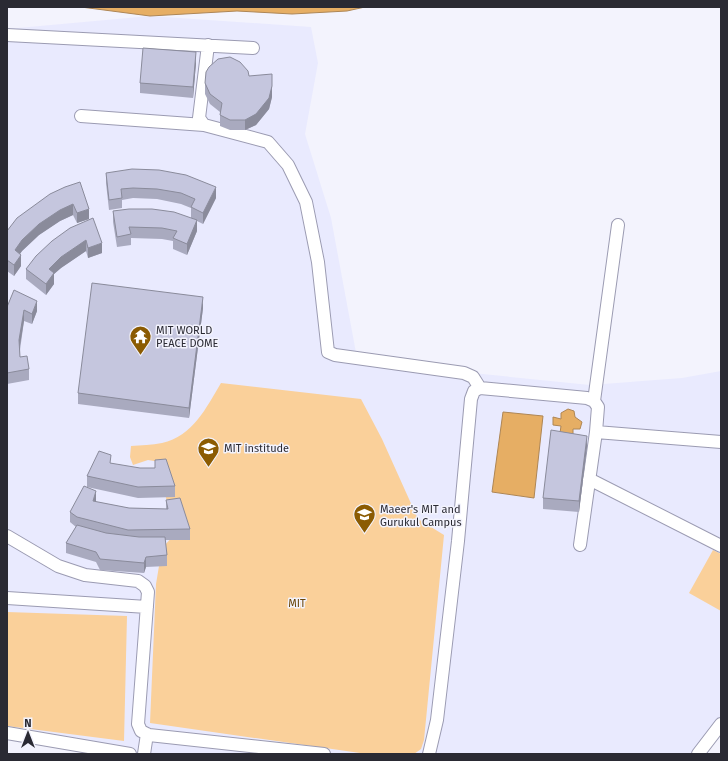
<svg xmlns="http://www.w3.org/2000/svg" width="728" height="761" viewBox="0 0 728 761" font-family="'Fira Sans',sans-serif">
<rect width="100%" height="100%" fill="#f3f3fd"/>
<path fill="#e9eafe" d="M150,16L311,27L318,63L305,134L331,218L357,358L443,370L590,385L682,378L721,371V724L698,754H130L7,732V29Z"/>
<path fill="#fad09a" d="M221,383L361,399L382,439L418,519L444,535L424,740L421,749L414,754H367L150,723L156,584L162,548L178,531L166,498L160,462L148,460L133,465L130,457L131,446C141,445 152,445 162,443C193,436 206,408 221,383Z
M713,550L721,554V611L689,593Z
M7,612L127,616L124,741L7,726Z"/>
<path fill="#e6ae64" stroke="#ae8655" d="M81,7H365L347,11L292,14L237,11L150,16Z
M568,409L574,411L575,417L582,422L580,429H573V434L560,433L561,426L553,425V417L561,419V413Z
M503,412L543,416L534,498L492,492Z"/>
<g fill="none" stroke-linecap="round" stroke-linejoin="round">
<defs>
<path id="minor" d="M7,35L253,48
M208,45L199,118L204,125L268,142L288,165L306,202L318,262L328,352L335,355L464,373L473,377L480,388
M81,116L204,125
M594,401L618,225
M596,432L721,442
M589,479L721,546
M7,536L58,566L85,575L138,581L145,586L148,592L138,724L141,731L149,735L324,754
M7,598L147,607
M7,733L130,754
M144,754L147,734
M429,754L437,720L458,541L471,399L474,391L480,388L587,398L594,401L598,407L596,432L580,545
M698,754L721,724"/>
</defs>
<use href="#minor" stroke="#9b9bb2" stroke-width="14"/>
<use href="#minor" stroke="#fff" stroke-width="12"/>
</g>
<path fill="#a9aabf" d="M196,63L193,98L140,93V83Z
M249,76L272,97L269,109L256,125L245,130H230L220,126V112L210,104L205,94V83Z
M106,173L216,198L203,224L197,221V231L187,255L173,249V241L162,239L131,238V245L117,247L113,222V211L191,218V208L181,204L157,199L133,198L122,200V208L109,210L106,183Z
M65,187L89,219L77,223L73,215L60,221L39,235L22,251L20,254L21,266L14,276L7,271V231Z
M70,228L102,253L88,258L86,251L61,268L54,274V284L46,295L26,279V269Z
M7,307L37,311L32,324L24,321L20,350V357L29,369V380L7,384Z
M203,308L189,418L78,404V393Z
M587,447L579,512L543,509V498Z
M111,463L175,486V497L138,498L87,487V476Z
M166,500L190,529V540H165L167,555V566L146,567L144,573L100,570L96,562L66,553V543L76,527L70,522V512L96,502L129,508L166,509Z"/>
<path fill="#8a8b9b" d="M196,52V63L193,98V87Z
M272,86V97L269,109L256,125L245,130V120Z
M216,187V198L203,224V213Z
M73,204V215L60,221L39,235L22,251L15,261V250L22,240L39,224L60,210Z
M89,209V219L77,223V213Z
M197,220V231L187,255V244Z
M86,240V251L61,268L54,274V284L46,295V284L49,269L61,257Z
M102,243V253L88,258V248Z
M21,255V266L14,276V265Z
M203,297V308L189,418V408Z
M37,301V311L32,324V314Z
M24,310V321L19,351V340Z
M587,436V447L579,512V501Z
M96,491V502L93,501Z
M146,557V567L144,573V563Z"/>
<path fill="#c5c6de" stroke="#8a8b9b" d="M143,48L196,52L193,87L140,83Z
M230,57L240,62L248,71L249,76L272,74V86L269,98L256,114L245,120H230L220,115L222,103L210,94L205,83L206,72L209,67L218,59Z
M132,169L159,170L186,175L216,187L203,213L191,207L195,199L181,193L157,189L133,188L121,189L122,198L109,200L106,173Z
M80,182L89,209L77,213L73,204L60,210L39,224L22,240L15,250L21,255L14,265L7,260V231L17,218L50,194L65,187Z
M129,209H152L174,212L197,220L187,244L173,238L177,231L162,228L129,227L131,234L117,237L113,211Z
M93,218L102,243L88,248L86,240L61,257L49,269L54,273L46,284L26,269L36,256L52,241L70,228Z
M92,283L203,297L189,408L78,393Z
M14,290L37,301L32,314L24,310L19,340L20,357L27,356L29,369L7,373V307Z
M551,430L587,436L579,501L543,498Z
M99,451L111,455L110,463L140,468H155V460L166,459L175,486L138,487L87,476Z
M84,486L96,491L93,501L129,508L168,509L166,500L180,498L190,529L128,530L77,517L70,512Z
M77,525L106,533L139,537H165L167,555L146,557L144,563L100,559L96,552L66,543Z"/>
<defs>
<symbol id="temple-pin" viewBox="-11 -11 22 30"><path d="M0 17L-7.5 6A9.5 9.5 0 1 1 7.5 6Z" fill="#8b5b02" stroke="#f3f3fd"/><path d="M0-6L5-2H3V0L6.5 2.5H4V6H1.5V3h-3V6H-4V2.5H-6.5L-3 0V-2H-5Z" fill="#fff"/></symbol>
<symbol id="university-pin" viewBox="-11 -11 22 30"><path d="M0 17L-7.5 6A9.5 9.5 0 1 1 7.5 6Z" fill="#8b5b02" stroke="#f3f3fd"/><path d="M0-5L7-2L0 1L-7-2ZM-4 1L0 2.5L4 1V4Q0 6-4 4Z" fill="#fff"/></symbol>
<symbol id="school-pin" viewBox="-11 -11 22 30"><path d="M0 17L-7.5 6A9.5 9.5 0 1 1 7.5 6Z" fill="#8b5b02" stroke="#f3f3fd"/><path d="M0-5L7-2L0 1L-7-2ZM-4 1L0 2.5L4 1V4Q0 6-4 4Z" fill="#fff"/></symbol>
</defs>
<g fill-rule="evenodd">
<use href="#temple-pin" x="128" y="324" width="25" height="34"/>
<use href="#university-pin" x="196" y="436" width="25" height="34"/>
<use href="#school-pin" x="352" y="502" width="25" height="34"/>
</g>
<g text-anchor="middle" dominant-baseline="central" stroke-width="3" stroke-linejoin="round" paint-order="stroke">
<g font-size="11" fill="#2a2a33" stroke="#f3f3fd" text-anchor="start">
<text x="156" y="330">MIT WORLD<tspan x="156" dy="13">PEACE DOME</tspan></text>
<text x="224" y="448">MIT institude</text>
<text x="380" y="509">Maeer's MIT and<tspan x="380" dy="13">Gurukul Campus</tspan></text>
</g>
<g font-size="11" fill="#694508" stroke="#f3f3fd">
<text x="297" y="603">MIT</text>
</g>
</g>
<rect width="728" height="761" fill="none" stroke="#2a2a33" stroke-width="16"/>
<g transform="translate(28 733)" stroke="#f3f3fd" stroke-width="3" paint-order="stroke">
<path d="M0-3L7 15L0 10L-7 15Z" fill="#2a2a33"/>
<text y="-6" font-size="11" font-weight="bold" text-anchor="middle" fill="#2a2a33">N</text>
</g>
</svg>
